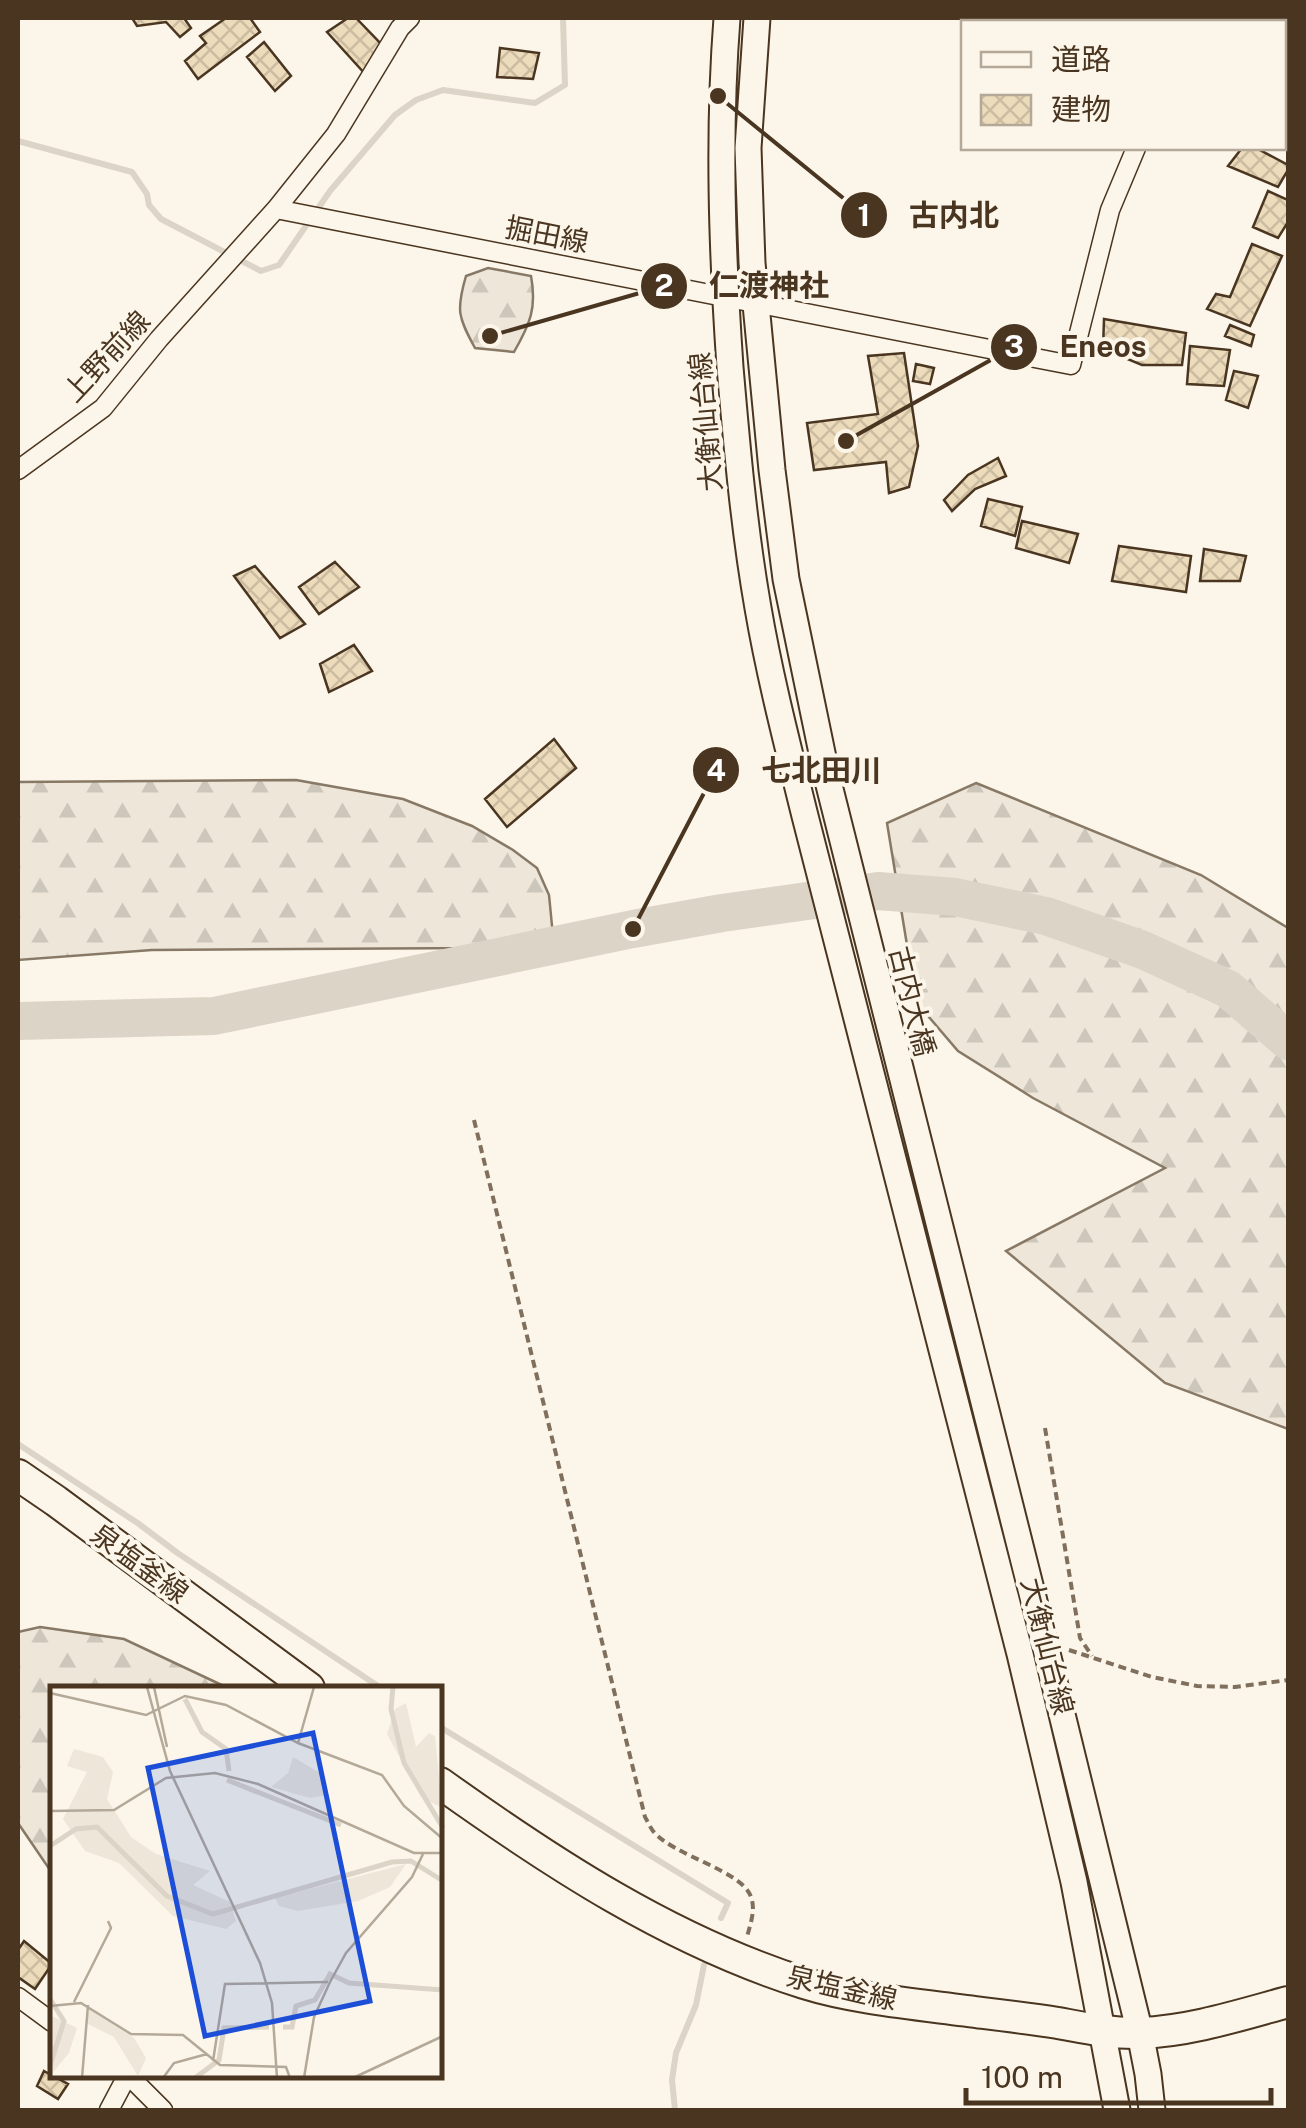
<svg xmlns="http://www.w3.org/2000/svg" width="1306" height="2128" viewBox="0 0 1306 2128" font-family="'Public Sans','Noto Sans JP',sans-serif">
<defs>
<pattern id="forest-firs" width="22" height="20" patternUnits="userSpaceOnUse" patternTransform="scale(2.5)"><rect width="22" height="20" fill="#ede6d9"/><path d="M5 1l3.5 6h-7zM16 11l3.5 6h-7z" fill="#cdc6ba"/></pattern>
<pattern id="building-cross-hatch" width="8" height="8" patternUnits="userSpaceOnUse" patternTransform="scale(2.5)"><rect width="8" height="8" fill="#ecdcbc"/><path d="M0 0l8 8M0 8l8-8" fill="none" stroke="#ccbda1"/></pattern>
</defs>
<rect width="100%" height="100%" fill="#fbf6e9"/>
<path fill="url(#forest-firs)" stroke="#887966" stroke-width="2.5" d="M488,268L531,276C537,308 530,324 514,352L475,348C458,317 456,310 466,276Z
M296,780L403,799L472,826L513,850L537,868L549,895L553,936L548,944L477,948L152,950L18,960V782Z
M976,783L1201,875L1288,928V1429L1165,1383L1006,1251L1165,1168L1033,1098L958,1051L899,982L907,945L887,823Z
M40,1627L124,1639L228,1688H52V1873L18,1823V1632Z"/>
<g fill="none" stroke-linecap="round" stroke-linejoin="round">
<path stroke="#dcd4c6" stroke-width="6" d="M1078,18L1104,22
M1157,22L1159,18
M18,141L132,172L147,194L149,205L161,219L261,271L279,265L330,191L395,115L416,100L443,90L535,103L565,85L563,18
M18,1444L139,1524L179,1554L381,1688
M440,1727L728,1903L721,1918
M675,2110L672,2080L676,2053L696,2005L704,1965"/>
<path stroke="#dcd4c6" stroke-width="38" d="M18,1021L214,1016L633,929L722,913L878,891L955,897L1046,916L1143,950L1228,989L1288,1041"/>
</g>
<path fill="url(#building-cross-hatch)" stroke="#4a3520" stroke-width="2.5" d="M132,18H184L191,28L180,37L166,22L137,26Z
M226,18H250L260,32L198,79L185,61L206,43L200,36Z
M348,18H356L383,46L366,75L327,32Z
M264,42L291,76L275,91L247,57Z
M500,48L539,53L533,79L497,77Z
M1242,148H1256L1288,165V170L1278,187L1228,166Z
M1268,191L1288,200V222L1278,238L1253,227Z
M1252,244L1282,256L1250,326L1207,309L1216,294L1230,297Z
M1104,319L1186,333L1182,365H1142L1103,349Z
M1230,325L1254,335L1251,346L1225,336Z
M1190,346L1230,350L1224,386L1187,384Z
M904,353L918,446L909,487L889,493L886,462L814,470L807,423L878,414L868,356Z
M916,364L934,368L930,384L913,381Z
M1234,371L1258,376L1248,408L1226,400Z
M998,458L1006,476L975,489L952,511L944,500L968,475Z
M988,499L1022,507L1015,536L981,526Z
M1022,521L1078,534L1069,563L1016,548Z
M1119,546L1191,556L1186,592L1112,581Z
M1204,549L1246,556L1240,581H1200Z
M335,562L359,587L319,614L299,587Z
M255,566L305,624L280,638L234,576Z
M354,645L372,671L329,692L320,664Z
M554,739L576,768L507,827L485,799Z
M24,1941L52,1964L35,1989L18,1977V1950Z
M44,2071L68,2084L58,2099L37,2086Z"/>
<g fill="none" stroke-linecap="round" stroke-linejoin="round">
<defs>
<path id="street" d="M1192,22L1194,18
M276,209C541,262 806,315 1071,365L1110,210L1136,148
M18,470L103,408L159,339L276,209L336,134L400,28L410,18
M18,1997L52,2022
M129,2076L163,2110
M109,2110L127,2076"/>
<path id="secondary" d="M727,18C718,134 722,250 730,367C737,448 744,528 758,608C770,678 788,747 805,816L1020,1654L1074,1882L1117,2110
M757,18L748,148L752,263L772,470L786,579L827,777L1046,1649L1140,2033L1148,2074L1152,2110"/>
<path id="primary" d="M18,1475L56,1501L309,1688
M440,1783C552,1863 671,1941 804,1983C858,2000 926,2005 983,2013C1008,2016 1033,2019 1058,2023C1085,2028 1112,2034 1140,2033C1191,2031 1240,2015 1288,2002"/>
</defs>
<use href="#street" stroke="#4a3520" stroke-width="21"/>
<use href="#secondary" stroke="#4a3520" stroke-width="29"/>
<use href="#primary" stroke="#4a3520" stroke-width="34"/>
<path stroke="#7f6f5c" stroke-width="4" stroke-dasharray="8 5" stroke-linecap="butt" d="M474,1120L645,1817C648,1822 650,1827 653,1831C673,1856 742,1870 751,1897C756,1910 750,1925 747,1937
M1045,1428L1080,1638L1092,1656
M1069,1650L1152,1677L1197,1686L1235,1687L1288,1680"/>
<use href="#street" stroke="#fbf6e9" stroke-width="18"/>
<use href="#secondary" stroke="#fbf6e9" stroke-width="25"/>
<use href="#primary" stroke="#fbf6e9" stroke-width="30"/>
</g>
<g text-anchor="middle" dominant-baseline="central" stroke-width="8" stroke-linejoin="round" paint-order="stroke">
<g font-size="28" fill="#4a3520" stroke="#fbf6e9">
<text transform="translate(547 234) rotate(11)">掘田線</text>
<text transform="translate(106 356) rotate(-47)">上野前線</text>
<text transform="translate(705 422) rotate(-95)">大衡仙台線</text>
<text transform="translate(913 1001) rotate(76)">古内大橋</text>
<text transform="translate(140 1563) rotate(36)">泉塩釜線</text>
<text transform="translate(1048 1646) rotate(76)">大衡仙台線</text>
<text transform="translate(842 1987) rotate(13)">泉塩釜線</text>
</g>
</g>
<g transform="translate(50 1686)">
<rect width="392" height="392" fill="#fbf6e9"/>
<path d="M356,17L366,61L379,47L385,50L392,122L371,111L337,48L345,23ZM24,63L53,71L63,86L57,113L81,151L106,168L160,185L143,199L180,216L186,235L176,243L123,230L69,177L35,165L13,133L37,86L17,80ZM243,71L270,87L277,109L260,112L221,101L238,87ZM356,178L340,201L308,215L248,225L229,220L225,212ZM39,323L84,352L96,372L88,390L64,351L36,337ZM0,329L27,342L19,367L0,390Z" fill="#ede6d9"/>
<path fill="none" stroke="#dcd4c6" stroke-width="5" d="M343,1L341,23L354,77L393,142M135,13L152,46L176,63L179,85M177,94L291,139M0,160L26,143L47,141L117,210L163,228L342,176L361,175L393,195M0,313L14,335L0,380M233,341H242L246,320L265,314L280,288L299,297L393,304M145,392L169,374L174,342L219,341"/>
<path fill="none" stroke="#b4a999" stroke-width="2.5" d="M97,1L120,85L210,277L222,317L227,392M104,1L117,61M0,7L96,29L135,10L176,19L248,57L332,89L354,120L393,153M248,57L264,1M0,125L64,124L116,92L165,87L208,98L364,167H393M24,316L61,242L58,235M0,320L31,317L81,348L133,349L170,379L236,381L240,392M163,375L175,298L278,296M32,392L38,319M113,392L124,377L157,368M254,392L264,331L280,296L296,267L362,191L373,168M303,392L393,350"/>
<path fill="#1d4ed8" fill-opacity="0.15" stroke="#1d4ed8" stroke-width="5" d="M263,47L320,315L155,350L98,82Z"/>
<rect width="392" height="392" fill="none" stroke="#4a3520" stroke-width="5"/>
</g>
<path fill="none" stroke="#4a3520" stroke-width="4" d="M718 96L864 215M490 336L664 286M846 441L1014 347M633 929L716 770"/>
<g fill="#4a3520" stroke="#fbf6e9" stroke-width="4">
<circle cx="718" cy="96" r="10"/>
<circle cx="490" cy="336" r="10"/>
<circle cx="846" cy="441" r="10"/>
<circle cx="633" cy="929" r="10"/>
<circle cx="864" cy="215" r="25"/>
<circle cx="664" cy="286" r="25"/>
<circle cx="1014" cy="347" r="25"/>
<circle cx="716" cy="770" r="25"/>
</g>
<g font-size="30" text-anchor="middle" font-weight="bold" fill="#fff">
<text x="864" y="226">1</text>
<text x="664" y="296">2</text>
<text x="1014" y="357">3</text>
<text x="716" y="781">4</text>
</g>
<g font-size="30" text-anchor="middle" font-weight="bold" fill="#4a3520" stroke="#fbf6e9" stroke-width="8" stroke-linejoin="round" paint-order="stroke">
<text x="954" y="226">古内北</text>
<text x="769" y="296">仁渡神社</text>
<text x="1103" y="357">Eneos</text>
<text x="821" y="781">七北田川</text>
</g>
<rect width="1306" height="2128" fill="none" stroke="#4a3520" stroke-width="40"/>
<rect x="961" y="20" width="325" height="130" fill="#fbf6e9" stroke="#b4a999" stroke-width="2.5"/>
<rect x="981" y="52" width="50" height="15" fill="#fbf6e9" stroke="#b4a999" stroke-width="2.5"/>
<text x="1051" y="70" font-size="30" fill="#4a3520">道路</text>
<rect x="981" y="95" width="50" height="30" fill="url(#building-cross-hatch)" stroke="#b4a999" stroke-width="2.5"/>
<text x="1051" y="120" font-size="30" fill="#4a3520">建物</text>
<path d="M966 2088v15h305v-15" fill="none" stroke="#4a3520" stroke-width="5"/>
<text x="981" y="2088" font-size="30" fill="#4a3520" stroke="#fbf6e9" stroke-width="8" paint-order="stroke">100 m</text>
</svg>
